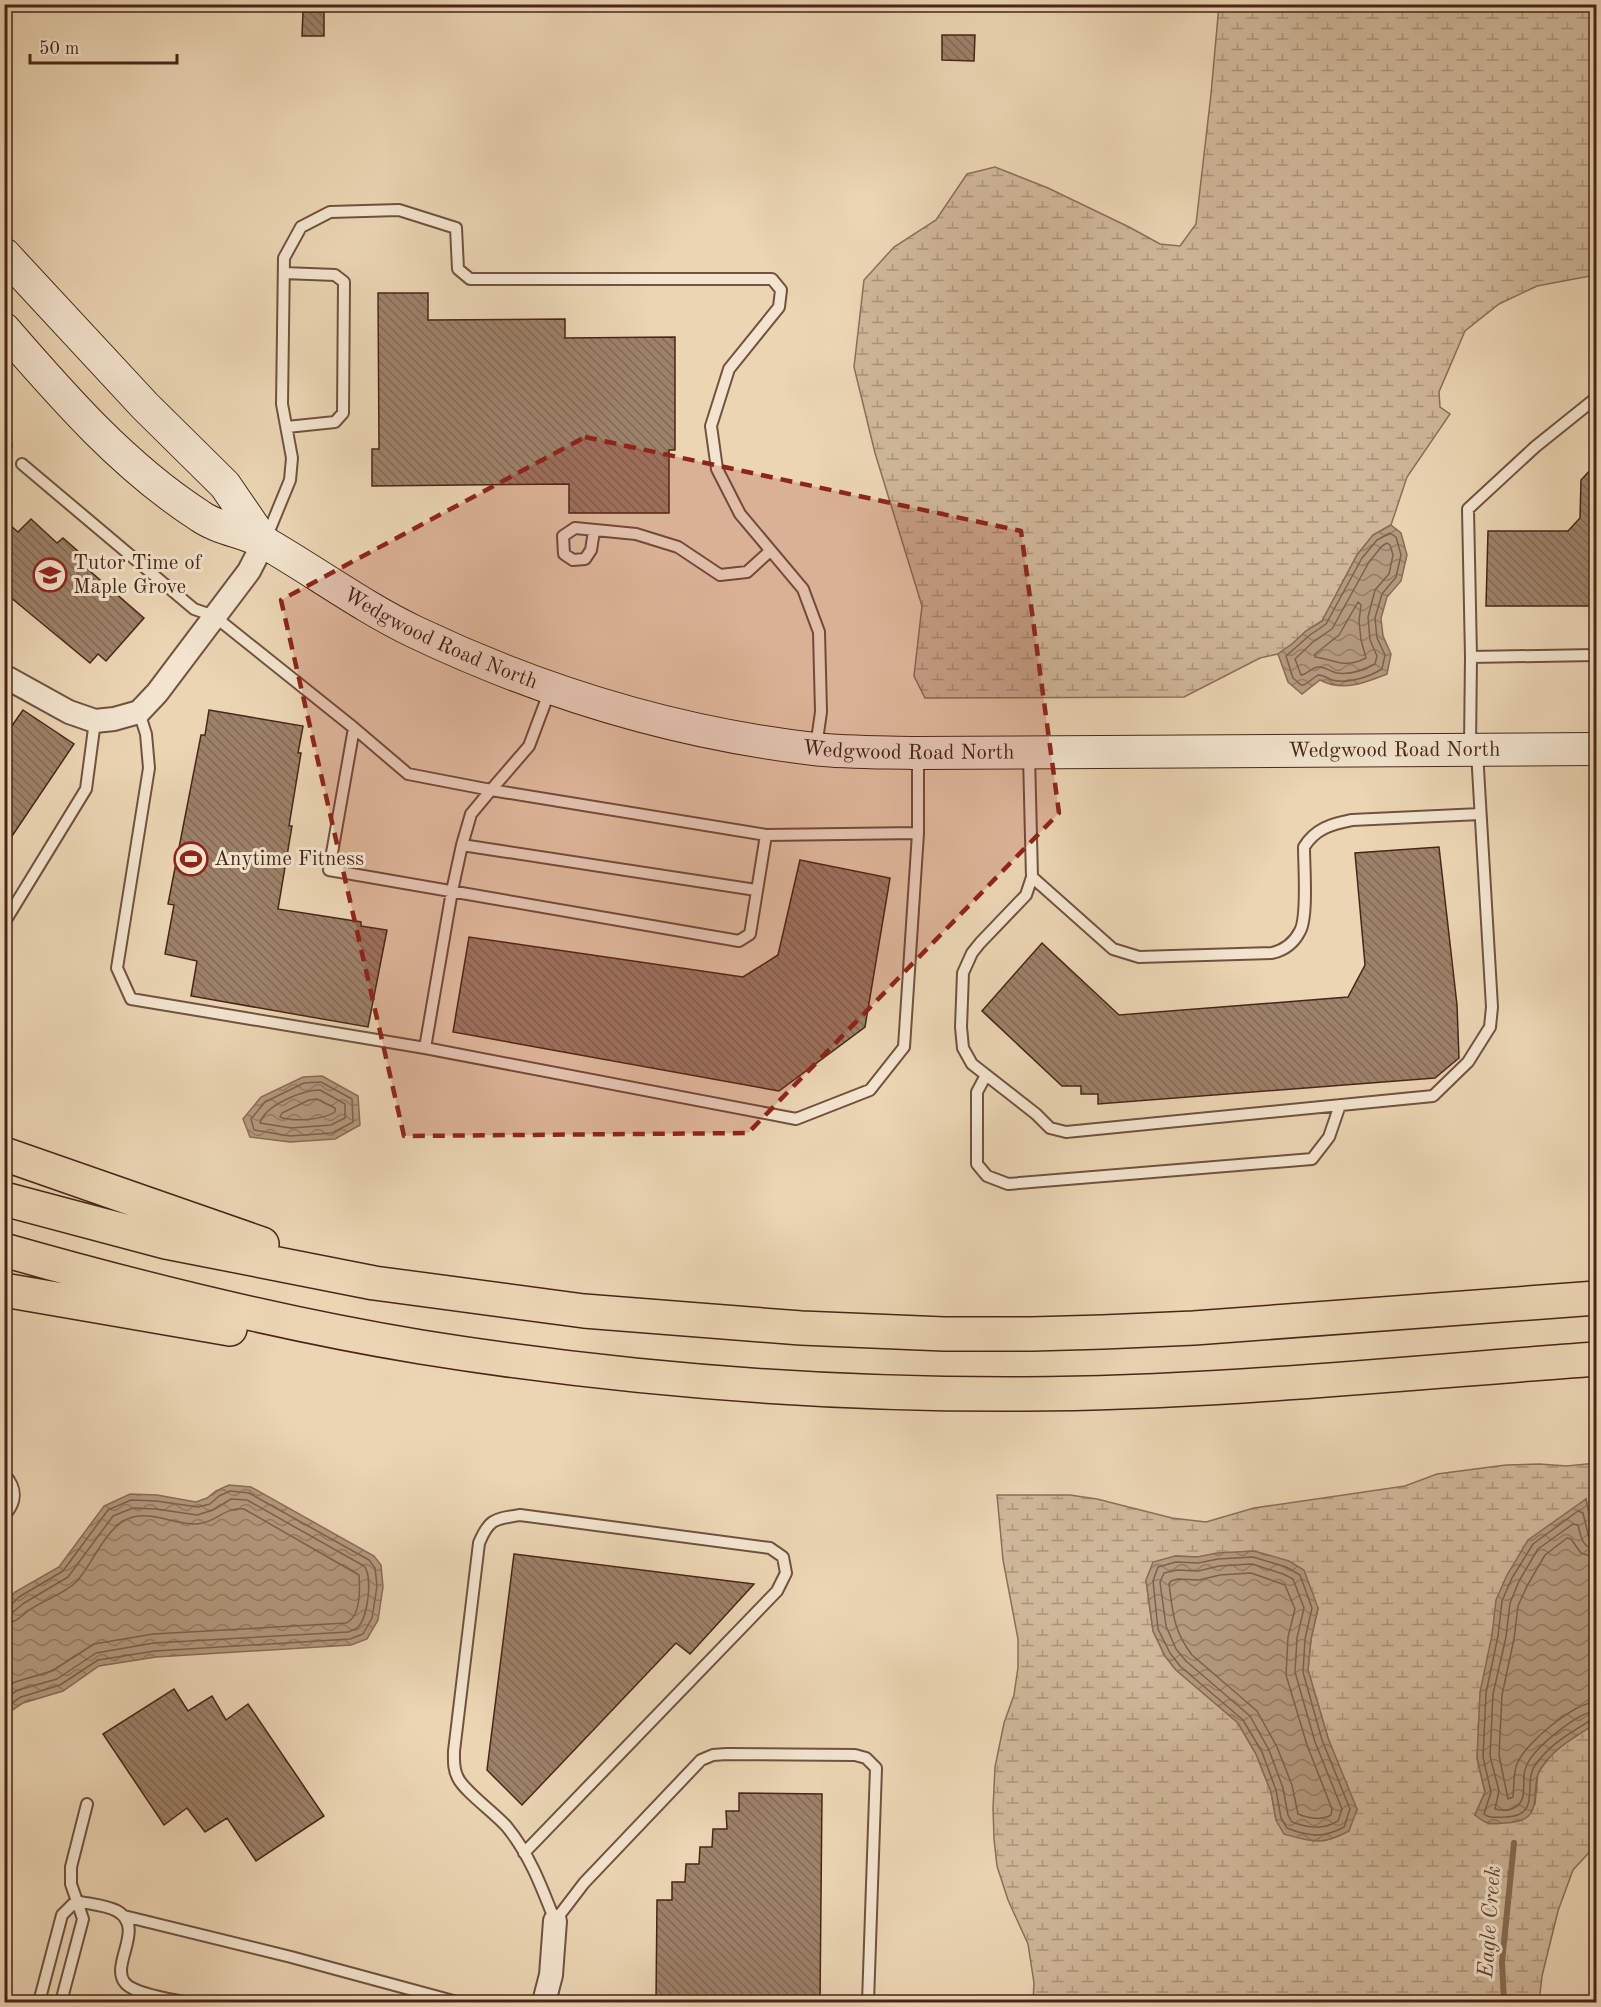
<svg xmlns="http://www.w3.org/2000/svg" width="1601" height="2007" viewBox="0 0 1601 2007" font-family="'Old Standard TT',serif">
<defs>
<pattern id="wetland-marsh" width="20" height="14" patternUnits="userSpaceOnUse" patternTransform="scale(1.5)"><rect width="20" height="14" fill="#cfb799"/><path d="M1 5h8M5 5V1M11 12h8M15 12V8" fill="none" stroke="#aa957c"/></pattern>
<pattern id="water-waves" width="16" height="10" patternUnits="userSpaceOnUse" patternTransform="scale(1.5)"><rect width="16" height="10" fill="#b49a7e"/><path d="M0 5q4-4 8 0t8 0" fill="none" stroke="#947d66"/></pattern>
<pattern id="building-back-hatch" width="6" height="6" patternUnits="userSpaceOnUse" patternTransform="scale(1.5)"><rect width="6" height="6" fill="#9d8169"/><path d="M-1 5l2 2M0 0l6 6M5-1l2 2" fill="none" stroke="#826955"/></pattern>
</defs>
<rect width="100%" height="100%" fill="#ebd5b3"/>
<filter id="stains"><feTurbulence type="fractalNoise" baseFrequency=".00333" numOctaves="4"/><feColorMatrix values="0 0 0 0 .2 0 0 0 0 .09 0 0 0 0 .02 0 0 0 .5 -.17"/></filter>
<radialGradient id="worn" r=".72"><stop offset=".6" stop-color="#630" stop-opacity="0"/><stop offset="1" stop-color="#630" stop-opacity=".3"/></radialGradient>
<path fill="url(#wetland-marsh)" stroke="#8c6e58" stroke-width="1.5" fill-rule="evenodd" d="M1219,5H1596V275L1537,286L1499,304L1465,331L1439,392L1440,407L1450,414L1407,477L1391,525L1373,535L1357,555L1322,621L1306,631L1292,644L1278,654L1260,658L1184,697L925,698L914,676L922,606L875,453L854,367L864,280L894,247L936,220L967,174L995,167L1048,188L1129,227L1160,244L1180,246L1196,224L1211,94Z
M1596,1463V1548L1586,1499L1497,1600L1477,1758L1485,1792L1475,1815L1535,1804L1538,1772L1556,1749L1596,1723V1845L1573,1870L1558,1911L1542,1976L1539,2002H1326C1304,1990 1282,1995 1260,2002H1033L1034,1983L1028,1944L1008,1900L997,1866L994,1839L993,1808L995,1767L1004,1723L1014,1695L1018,1667V1639L1003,1560L997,1495H1070L1097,1499L1172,1518L1206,1522L1254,1508L1405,1486L1437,1474L1506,1465L1539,1464L1567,1466ZM1175,1556L1197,1557L1318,1608L1311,1639L1308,1670L1328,1738L1340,1771L1276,1820L1271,1792L1256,1754L1238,1723L1176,1670L1165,1656L1153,1631L1146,1580Z"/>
<path fill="url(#water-waves)" stroke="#896c55" stroke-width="1.5" d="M1391,525L1401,533L1407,555L1401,581L1387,597L1381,618L1383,636L1391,654L1387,674C1364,683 1343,692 1320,680L1302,694L1288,682L1278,654L1292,644L1306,631L1322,621L1357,555L1373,535Z
M322,1076L358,1096L360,1125L335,1139L290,1142L250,1137L243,1119L261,1097L303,1077Z
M229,1485L251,1487L374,1556L381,1565L383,1587L378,1620L367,1639L351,1645L156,1657L99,1666L63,1691L23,1703L5,1715V1603L15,1592L59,1567L104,1506L130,1494L157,1495L196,1502L207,1498L216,1491Z
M1586,1499L1596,1548V1723C1576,1737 1553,1748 1540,1770C1528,1789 1549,1822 1505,1823C1489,1824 1487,1825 1475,1815L1485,1792L1477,1758L1480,1692L1492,1635L1496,1600L1507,1575L1528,1540Z
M1254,1551L1289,1561L1304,1570L1318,1608L1311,1639L1308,1670L1328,1738L1357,1809L1349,1831C1321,1846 1313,1842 1284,1834L1276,1820L1271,1792L1256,1754L1238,1723L1176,1670L1165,1656L1153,1631L1146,1580L1153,1562L1175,1556L1197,1557L1217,1553Z"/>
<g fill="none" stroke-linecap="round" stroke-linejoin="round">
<path stroke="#7e604b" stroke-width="1.5" d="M1390,533L1396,537L1401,555L1396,577L1382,594L1375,618L1377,638L1385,655L1382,669C1369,677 1348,684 1332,680C1327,678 1324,675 1318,675L1304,685H1301L1293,678L1286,656L1310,635L1326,624L1362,558L1377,540Z
M1387,543L1390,545L1393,555L1389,574L1375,590L1368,617L1370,640L1377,656L1375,664C1364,670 1350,675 1337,673C1330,672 1325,666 1318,667C1311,668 1307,674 1301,675L1295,659L1314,641L1332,629L1369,562L1382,546Z
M1358,602L1361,605L1359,621L1361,640L1366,658C1344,669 1336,660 1315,657V654L1339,635Z
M321,1082L352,1099L353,1122L332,1133L290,1136L254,1130L251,1119L265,1102L304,1083Z
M320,1090L345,1104V1118L331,1125L291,1128L260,1123C265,1105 303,1090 320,1090Z
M317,1099L335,1108V1112C323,1120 293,1122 280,1117L282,1113L309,1100Z
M1596,1541L1589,1538L1583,1513L1578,1511L1533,1544L1512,1578L1502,1601L1498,1636L1486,1693L1483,1757L1491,1792L1484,1814C1490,1819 1498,1817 1506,1817C1542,1816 1523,1784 1534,1767C1548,1745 1570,1733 1591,1720L1596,1719
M1596,1549C1582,1548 1581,1537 1578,1525L1573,1524L1538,1549L1519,1581L1510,1603L1506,1637L1493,1694L1490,1756L1499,1791L1495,1809C1503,1811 1514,1811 1520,1803C1527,1794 1521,1778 1526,1767C1532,1749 1578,1712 1596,1711
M1253,1557L1286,1567L1300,1575L1312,1608L1305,1639L1303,1672L1322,1740L1350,1809L1344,1827C1324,1838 1309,1837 1287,1828L1281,1818L1276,1790L1262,1752L1243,1720L1180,1666L1170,1653L1158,1629L1153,1581L1158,1567L1176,1562L1198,1563L1218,1559Z
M1596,1558L1581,1553L1571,1539L1567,1538L1545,1555L1527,1586L1518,1606L1514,1639L1502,1695L1499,1755L1508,1799L1513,1797C1514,1787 1513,1774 1517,1764C1525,1743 1574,1703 1596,1702
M1252,1564L1283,1574L1293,1579L1304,1608L1297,1638L1295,1672L1315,1742L1342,1809L1338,1821C1323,1830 1308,1828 1292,1822L1288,1815L1283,1788L1269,1750L1250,1716L1186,1661L1176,1649L1166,1626L1160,1582L1164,1573L1177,1570L1198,1571L1219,1566Z
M1251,1573L1285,1585L1295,1609L1288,1637L1286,1675L1307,1745L1332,1809L1331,1815C1321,1821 1308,1818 1298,1814L1292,1785L1277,1747L1257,1711L1192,1655C1173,1630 1173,1613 1169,1584L1171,1581L1178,1579L1199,1580L1220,1575Z
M4,1606H10L19,1597L63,1571L108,1510L131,1500L156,1501L198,1507L210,1504L219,1496L230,1491L249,1493L369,1560L375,1568L377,1586L372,1618L363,1634L350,1639L155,1651L98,1660L60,1685L21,1697L4,1708
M4,1614L13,1612L24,1603L68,1577L113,1516L133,1508L156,1509L197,1515L213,1510L231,1499L247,1500L364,1566C373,1576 368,1619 357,1628C357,1628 349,1632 348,1632L154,1643L96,1653L57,1679L18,1690L4,1699
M4,1623C16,1623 20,1617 28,1611C43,1600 63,1595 76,1582C94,1563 106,1524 133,1517C154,1512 176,1525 197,1524C217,1523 223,1507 244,1509L359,1575C360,1589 361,1617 346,1623L153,1634L94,1644L52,1671L15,1682L4,1688"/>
<path stroke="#896c55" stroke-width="6" d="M1504,2002L1502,1962L1514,1843"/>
</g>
<path fill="url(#building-back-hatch)" stroke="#482618" stroke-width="1.5" d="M303,12H324V36H302Z
M942,35H975L974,61L942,60Z
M378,293H428V320L565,319V338L675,337V450H669V513H569V484L372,486V449H379Z
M1596,464V606H1486L1488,531H1568L1580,518L1581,480Z
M31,519L57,543L63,538L80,553L76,559L144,618L106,661L98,654L90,663L4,592V520L18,532Z
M23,710L74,744L4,848V737Z
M209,710L303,726L298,753H301L289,826H292L278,909L361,922V926L387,930L368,1027L191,996L197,961L165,954L174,905L168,904L201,735H205Z
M1439,847L1457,1005L1459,1058L1435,1078L1098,1104V1094H1081V1086H1062L982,1011L1042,943L1119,1015L1348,997L1365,965L1355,853Z
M800,860L890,878L865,1027L779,1091L453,1032L469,937L743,977L778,955Z
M514,1554L754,1584L690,1654L676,1643L522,1805L487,1770Z
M174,1689L188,1711L212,1696L226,1720L248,1704L324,1816L256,1861L227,1818L205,1832L187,1808L164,1825L103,1734Z
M739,1793L822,1794L820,2002H656L657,1900H672V1882H685L686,1864H699L700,1847H712L713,1829H727L726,1811H739Z"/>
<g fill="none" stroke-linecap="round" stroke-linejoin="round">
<defs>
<path id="lane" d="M284,273L335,275L344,282L343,413L335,422L287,427
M4,443L6,445
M22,464L194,609L214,616L354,728L408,774L491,790L529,746L550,690
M594,531L591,550L585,559L573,560L564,554L563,536L575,528L636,534L678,547L720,575L747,572L770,551
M267,536L290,480L292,458L282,404L284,258L301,227L330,212L399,210L456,228L458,269L470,279H772L781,290L779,307L729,369L711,426L717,469L740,514L803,589L819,632L821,712L816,747
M1471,657L1596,655
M139,712L146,734L149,768L117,968L131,999L425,1048L452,891L462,845L471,814L491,790L766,835L918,833
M354,728L329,870L739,941L750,934L766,835
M1470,747L1471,657L1468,509L1535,447L1596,398
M1029,756L1032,877L1026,895L980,943L972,953L963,973L961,1027L963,1048L972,1064L1036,1114L1050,1128L1066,1132L1433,1096L1468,1062L1490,1027L1492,1007L1477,752
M462,845L756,890
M1032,877L1113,949L1139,957L1272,953C1285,950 1294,943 1300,931C1308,917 1304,866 1304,847C1315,829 1331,824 1352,820L1480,814
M4,923L86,789L95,721
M425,1048L796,1119L870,1090L904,1047L918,833V757
M986,1075L977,1092V1164L987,1176L1008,1184L1312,1159L1329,1137L1340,1105
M4,1474C17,1488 17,1502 4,1516
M524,1853L777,1591L786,1573L783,1557L770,1548L520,1515C494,1519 489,1519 479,1543L454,1751C454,1760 453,1769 458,1778C465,1792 495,1813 507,1827C530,1855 542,1888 555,1921
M76,1901C89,1904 106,1905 117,1911C147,1928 108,1966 126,1984C136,1994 169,1999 184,2002
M124,1916L291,1957L457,2002
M555,1921L584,1883L701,1760L713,1755L727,1754L855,1755L866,1758L876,1768L868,2002
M39,2002L62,1915L76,1901
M61,2002L83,1919L71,1884V1867L87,1804"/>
<path id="street" d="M4,676L69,712L95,721L114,719L139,712L157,693L249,571L264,542
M544,2002L551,1975L555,1921"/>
<g id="secondary">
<path d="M4,254L145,406L225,485L264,542"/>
<path id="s1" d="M4,329C63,397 124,467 200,516C220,530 247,532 267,544C317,573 363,607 415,632C541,692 676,733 814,749C849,753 884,752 918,753L1596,749"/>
</g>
<path id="highway" d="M4,1154L262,1244
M4,1199L166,1242L374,1283L584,1311L801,1328L944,1334H1032L1103,1332L1194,1328L1596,1298
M4,1250C141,1289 281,1324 421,1347C620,1379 823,1395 1024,1394C1215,1393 1406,1373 1596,1359
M4,1290L230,1329"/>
</defs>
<use href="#lane" stroke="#71523f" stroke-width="14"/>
<use href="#street" stroke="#71523f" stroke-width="26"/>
<use href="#secondary" stroke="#482618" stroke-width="34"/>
<use href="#highway" stroke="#482618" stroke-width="36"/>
<use href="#lane" stroke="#f2e4ce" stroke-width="10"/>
<use href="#street" stroke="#f2e4ce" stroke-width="22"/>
<use href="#secondary" stroke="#f2e4ce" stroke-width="32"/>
<use href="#highway" stroke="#ebd5b3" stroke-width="33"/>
</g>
<path fill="#8f2418" fill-opacity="0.2" stroke="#8f2418" stroke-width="4.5" stroke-dasharray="12 8" stroke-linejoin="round" d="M585,437L1021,531L1059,813L748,1133L404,1136L281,600Z"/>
<defs>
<symbol id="school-ring" viewBox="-11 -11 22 22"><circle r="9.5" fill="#f2e4ce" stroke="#8f2418" stroke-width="1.5"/><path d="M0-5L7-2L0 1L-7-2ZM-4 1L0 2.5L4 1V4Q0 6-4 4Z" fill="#8f2418"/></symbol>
<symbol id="stadium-ring" viewBox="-11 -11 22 22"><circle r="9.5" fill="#f2e4ce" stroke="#8f2418" stroke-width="1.5"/><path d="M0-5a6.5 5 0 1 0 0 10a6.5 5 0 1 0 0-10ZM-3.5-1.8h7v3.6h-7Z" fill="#8f2418"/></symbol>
</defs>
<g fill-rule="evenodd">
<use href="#school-ring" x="31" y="556" width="38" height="38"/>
<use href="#stadium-ring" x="172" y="840" width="38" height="38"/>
</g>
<g text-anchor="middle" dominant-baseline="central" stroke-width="6" stroke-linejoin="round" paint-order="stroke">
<g font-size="21" fill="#482618" stroke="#f2e4ce" text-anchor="start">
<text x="73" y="563">Tutor Time of<tspan x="73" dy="24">Maple Grove</tspan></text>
<text x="214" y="859">Anytime Fitness</text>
</g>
<g font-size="21" fill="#482618" stroke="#f2e4ce">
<text stroke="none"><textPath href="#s1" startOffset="543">Wedgwood Road North</textPath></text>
<text stroke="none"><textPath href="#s1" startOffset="1029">Wedgwood Road North</textPath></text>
<text stroke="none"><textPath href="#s1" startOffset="1515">Wedgwood Road North</textPath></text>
</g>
<g font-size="22" font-style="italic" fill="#634332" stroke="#f2e4ce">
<text transform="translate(1490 1922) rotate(-86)">Eagle Creek</text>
</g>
</g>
<rect width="1601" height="2007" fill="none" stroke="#ebd5b3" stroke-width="24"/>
<rect x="6" y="6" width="1589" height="1995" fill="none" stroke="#482618" stroke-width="3"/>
<rect x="12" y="12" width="1577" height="1983" fill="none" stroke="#482618" stroke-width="1.5"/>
<path d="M30 54v9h147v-9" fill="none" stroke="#482618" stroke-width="3"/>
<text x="39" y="54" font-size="18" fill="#482618" stroke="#f2e4ce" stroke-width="4.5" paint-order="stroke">50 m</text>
<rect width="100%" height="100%" filter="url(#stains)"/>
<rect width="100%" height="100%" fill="url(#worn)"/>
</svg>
